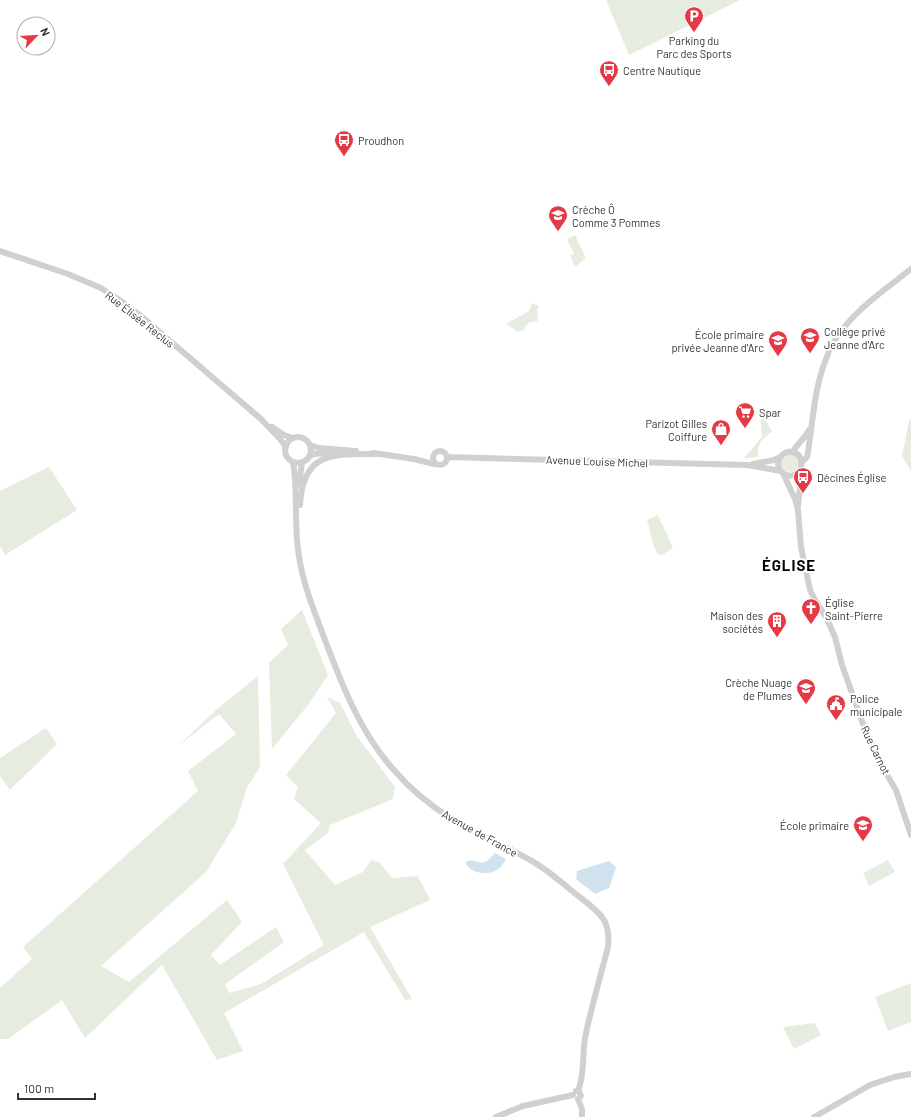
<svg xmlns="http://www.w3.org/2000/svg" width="911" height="1117" viewBox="0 0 911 1117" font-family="Barlow,sans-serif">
<rect width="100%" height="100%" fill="#fff"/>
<path fill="#e6ecdf" d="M606,0H740L629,55Z
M575,235L586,258L575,267L570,255L574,254L567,239Z
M532,303L539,306L537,311L538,321L529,322L524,328L525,330L518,332L506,324L529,311Z
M760,411H762L772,432C762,438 757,444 758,457L744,458L762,437Z
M911,419V471L902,456L909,421Z
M781 463a9 9 0 1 1 18 0a9 9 0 1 1-18 0Z
M49,467L77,510L5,555L0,546V491Z
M658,515L673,548L662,555L658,554C651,545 651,531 647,520Z
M302,610L328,675L308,705L272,749L269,663L288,645L281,629Z
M258,676L260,767L247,787L236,823L206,872L101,966L129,982L227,900L242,922L211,955L220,965L276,927L284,942L225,984L229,993L261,984L324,945L283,864L321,823L294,799L298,787L286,775L336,713L327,697L340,703L356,735L395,787L393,799L330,825L328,833L305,850L335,885L363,872L371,860L380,863L392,878L418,876L430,900L370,927L412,999L405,1000L364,932L224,1013L243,1051L217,1060L162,965L85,1038L62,1000L8,1039H0V988L32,959L23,947L198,791L188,771L236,734L219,714L178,746L216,710Z
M46,728L57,744L10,790L0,776V758Z
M888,860L895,872L869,886L863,873Z
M911,983V1022L888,1031L875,997Z
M815,1023L821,1035L794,1049L783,1027Z"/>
<path fill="#cfe2ee" d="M495,853L506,859C504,862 502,867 498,869C490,876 471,874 466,864V862C479,856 479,872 495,853Z
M609,861L616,867L609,888L595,894L576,879L577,871Z"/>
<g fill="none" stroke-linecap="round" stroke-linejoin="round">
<path stroke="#d0d0d0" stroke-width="6" d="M0,251L68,274L101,288L118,299L141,316L261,419L280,439L286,447
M272,427L284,435L293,438
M285 450a13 13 0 1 1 26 0a13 13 0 1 1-26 0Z
M310,445L319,448L356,451
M433 458a7 7 0 1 1 14 0a7 7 0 1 1-14 0Z
M793,452C797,443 805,439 809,430
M373,453L414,459L434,464
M310,456L314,454L334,452
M447,457L747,465L781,471
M293,462C298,491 294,520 298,549C301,578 312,605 322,632C340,680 359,731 393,769C410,789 431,806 452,819C477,835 504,845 530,860C547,869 562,883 577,895C586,902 598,910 604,920C609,929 609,938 608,947C600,978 591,1008 585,1038C582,1056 585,1074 578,1091
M802,462L807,457L808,452C813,421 814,389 826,359C828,355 829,349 832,345C850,313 883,291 911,269
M753,464L774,460L780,457
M783,473L795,499L798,510L801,547L810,590L814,598L827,619L835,637L842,665L863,724L884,770L896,790L911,835
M299,484L302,463
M300,505C303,451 333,454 377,454
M798,506L801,478C799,469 807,455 792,452C788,451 784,453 781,456C771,469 790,485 801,469
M576,1091H579L581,1096L578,1099
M578,1099L582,1109V1117
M496,1117L523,1106L573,1095
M814,1117L870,1085L894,1077L911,1074"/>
</g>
<defs>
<symbol id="parking-pin" viewBox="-11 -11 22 30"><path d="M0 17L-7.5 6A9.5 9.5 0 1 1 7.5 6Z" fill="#e63946" stroke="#fff"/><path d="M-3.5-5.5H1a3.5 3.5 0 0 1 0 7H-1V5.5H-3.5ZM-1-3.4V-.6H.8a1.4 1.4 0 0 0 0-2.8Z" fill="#fff"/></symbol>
<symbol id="bus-pin" viewBox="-11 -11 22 30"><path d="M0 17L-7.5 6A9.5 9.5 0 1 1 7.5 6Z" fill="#e63946" stroke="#fff"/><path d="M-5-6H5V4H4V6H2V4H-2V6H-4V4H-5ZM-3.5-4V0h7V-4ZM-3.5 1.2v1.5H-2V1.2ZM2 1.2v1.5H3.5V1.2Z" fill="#fff"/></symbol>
<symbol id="school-pin" viewBox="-11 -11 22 30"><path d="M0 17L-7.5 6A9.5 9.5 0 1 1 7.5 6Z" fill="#e63946" stroke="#fff"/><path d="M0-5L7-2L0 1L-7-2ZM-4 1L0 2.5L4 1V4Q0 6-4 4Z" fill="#fff"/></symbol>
<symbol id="supermarket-pin" viewBox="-11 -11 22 30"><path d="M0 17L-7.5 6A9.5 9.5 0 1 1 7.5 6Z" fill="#e63946" stroke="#fff"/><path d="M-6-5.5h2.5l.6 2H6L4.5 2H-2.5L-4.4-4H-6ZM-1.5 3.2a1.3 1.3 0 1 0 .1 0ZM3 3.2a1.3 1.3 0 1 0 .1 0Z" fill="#fff"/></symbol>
<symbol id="shop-pin" viewBox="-11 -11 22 30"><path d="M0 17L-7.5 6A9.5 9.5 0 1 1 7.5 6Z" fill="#e63946" stroke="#fff"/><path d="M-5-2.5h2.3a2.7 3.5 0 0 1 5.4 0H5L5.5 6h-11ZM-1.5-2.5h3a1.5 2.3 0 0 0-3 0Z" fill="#fff"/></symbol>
<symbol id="church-pin" viewBox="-11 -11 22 30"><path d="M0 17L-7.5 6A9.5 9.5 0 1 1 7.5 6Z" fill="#e63946" stroke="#fff"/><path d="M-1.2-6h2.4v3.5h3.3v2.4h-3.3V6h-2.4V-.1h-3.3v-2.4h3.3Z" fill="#fff"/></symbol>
<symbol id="building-pin" viewBox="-11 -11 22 30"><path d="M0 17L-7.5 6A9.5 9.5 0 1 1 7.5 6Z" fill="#e63946" stroke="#fff"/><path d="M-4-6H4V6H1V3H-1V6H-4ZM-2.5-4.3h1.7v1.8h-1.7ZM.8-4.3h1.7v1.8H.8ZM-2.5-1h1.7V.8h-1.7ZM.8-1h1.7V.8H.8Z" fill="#fff"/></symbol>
<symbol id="civic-pin" viewBox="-11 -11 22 30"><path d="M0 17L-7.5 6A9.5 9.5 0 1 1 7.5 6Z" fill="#e63946" stroke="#fff"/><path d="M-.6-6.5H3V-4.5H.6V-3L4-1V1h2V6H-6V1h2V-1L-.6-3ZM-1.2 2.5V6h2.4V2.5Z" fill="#fff"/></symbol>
</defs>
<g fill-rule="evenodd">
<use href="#parking-pin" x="683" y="5" width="22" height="30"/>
<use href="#bus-pin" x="598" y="59" width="22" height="30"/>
<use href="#bus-pin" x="333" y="129" width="22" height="30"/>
<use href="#school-pin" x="547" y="204" width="22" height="30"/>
<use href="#school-pin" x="799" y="326" width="22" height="30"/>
<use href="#school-pin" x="767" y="329" width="22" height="30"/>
<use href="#supermarket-pin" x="734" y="401" width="22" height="30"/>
<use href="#shop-pin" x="710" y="418" width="22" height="30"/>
<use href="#bus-pin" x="792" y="466" width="22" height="30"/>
<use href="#church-pin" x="800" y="597" width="22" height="30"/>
<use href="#building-pin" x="766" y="610" width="22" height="30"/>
<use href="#school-pin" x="795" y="677" width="22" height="30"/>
<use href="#civic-pin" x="825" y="693" width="22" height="30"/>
<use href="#school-pin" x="852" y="814" width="22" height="30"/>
</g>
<g text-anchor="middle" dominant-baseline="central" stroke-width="4" stroke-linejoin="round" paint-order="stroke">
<g font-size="11" fill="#333" stroke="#fff" text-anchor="start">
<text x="694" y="40" text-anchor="middle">Parking du<tspan x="694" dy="13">Parc des Sports</tspan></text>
<text x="623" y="70">Centre Nautique</text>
<text x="358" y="140">Proudhon</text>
<text x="572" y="209">Crèche Ô<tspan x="572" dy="13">Comme 3 Pommes</tspan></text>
<text x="824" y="331">Collège privé<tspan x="824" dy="13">Jeanne d'Arc</tspan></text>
<text x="764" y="334" text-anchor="end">École primaire<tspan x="764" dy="13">privée Jeanne d'Arc</tspan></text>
<text x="759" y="412">Spar</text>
<text x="707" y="423" text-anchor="end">Parizot Gilles<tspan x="707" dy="13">Coiffure</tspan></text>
<text x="817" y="477">Décines Église</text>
<text x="825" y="602">Église<tspan x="825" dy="13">Saint-Pierre</tspan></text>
<text x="763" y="615" text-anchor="end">Maison des<tspan x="763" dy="13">sociétés</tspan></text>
<text x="792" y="682" text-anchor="end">Crèche Nuage<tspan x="792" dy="13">de Plumes</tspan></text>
<text x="850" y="698">Police<tspan x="850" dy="13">municipale</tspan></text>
<text x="849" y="825" text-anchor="end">École primaire</text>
</g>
<g font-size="11" fill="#333" stroke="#fff">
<text transform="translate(140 319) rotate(38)">Rue Élisée Reclus</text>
<text transform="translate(597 461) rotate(2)">Avenue Louise Michel</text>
<text transform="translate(876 750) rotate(64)">Rue Carnot</text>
<text transform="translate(480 833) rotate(29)">Avenue de France</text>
</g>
<g font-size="15" font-weight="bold" letter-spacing="1" fill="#000" stroke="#fff">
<text x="789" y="565">ÉGLISE</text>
</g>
</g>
<g transform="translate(36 36) rotate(65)"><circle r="19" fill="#ffffff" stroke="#adadad"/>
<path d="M0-3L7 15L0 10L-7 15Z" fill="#e63946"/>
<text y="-6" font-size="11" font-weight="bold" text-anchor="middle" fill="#333333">N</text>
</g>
<path d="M18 1093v6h77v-6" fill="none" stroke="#333333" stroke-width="2"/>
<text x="24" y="1093" font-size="12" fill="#333333" stroke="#ffffff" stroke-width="3" paint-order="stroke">100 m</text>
</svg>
